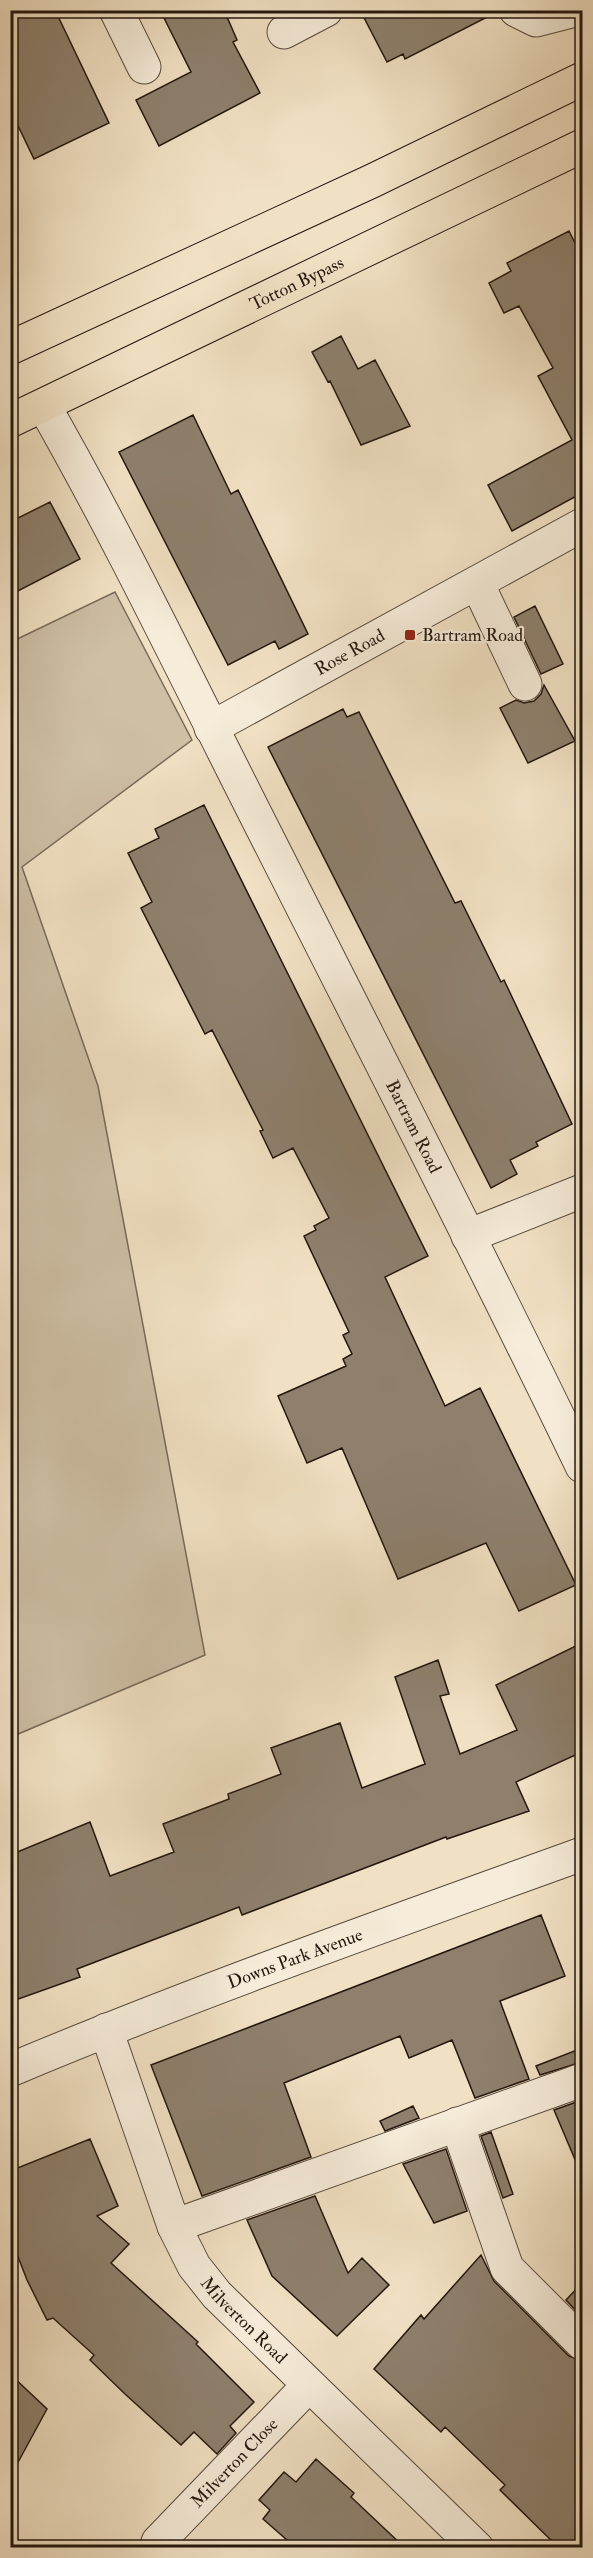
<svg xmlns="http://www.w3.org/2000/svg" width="593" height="2558" viewBox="0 0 593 2558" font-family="'IM FELL Double Pica',serif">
<rect width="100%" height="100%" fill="#f1e1c4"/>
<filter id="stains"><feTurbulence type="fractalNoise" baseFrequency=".00333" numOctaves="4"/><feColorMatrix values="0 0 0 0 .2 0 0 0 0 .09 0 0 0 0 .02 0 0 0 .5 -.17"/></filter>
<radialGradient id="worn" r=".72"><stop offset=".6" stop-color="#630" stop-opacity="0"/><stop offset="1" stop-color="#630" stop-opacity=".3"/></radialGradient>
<path fill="#cebfa5" stroke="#786b5a" stroke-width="1.5" d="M115,592L192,740L22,867L98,1086L205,1655L11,1737V642Z"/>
<path fill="#8e806d" stroke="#23170e" stroke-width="1.5" d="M10,10H55L109,123L34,159L10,109Z
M160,10H224L237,40L233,42L260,93L159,146L136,100L191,72Z
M360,10H497V12L405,59L403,54L387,62Z
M569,231L582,257V493L512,531L488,485L572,440L538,376L553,368L519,306L504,313L489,283L511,271L507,263Z
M341,336L358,369L375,360L410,426L361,445L330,381L328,382L312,352Z
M193,415L231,494L238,490L308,634L279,649L275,641L228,665L119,452Z
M50,502L80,559L10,595V522Z
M535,606L563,664L541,674L514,617Z
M544,685L575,741L528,763L500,708L516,700L524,703L534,701L541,694Z
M343,709L347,717L359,712L455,903L461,901L501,982L504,980L572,1124L536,1142L538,1146L510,1160L517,1174L491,1188L268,747Z
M204,805L428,1256L385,1277L445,1406L480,1388L576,1585L519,1611L486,1543L398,1579L342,1448L307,1463L278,1396L346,1366L343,1359L352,1354L343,1335L349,1332L304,1236L316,1230L314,1226L329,1218L293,1148L273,1158L260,1131L263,1130L212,1030L205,1034L141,908L152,902L128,853L159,838L155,829Z
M582,1643V1752L516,1782L529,1811L447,1839L446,1837L242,1915L239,1907L77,1969L80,1977L10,2002V1855L90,1822L110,1876L174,1852L163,1824L229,1799L228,1794L281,1774L271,1748L340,1723L362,1788L425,1764L395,1677L438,1660L449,1694L440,1696L460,1754L517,1730L496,1685Z
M541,1915L565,1976L500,2001L529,2079L475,2098L452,2040L409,2058L400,2036L284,2083L311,2157L202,2196L151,2065Z
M582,2048V2062L540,2075L536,2066Z
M582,2100V2176L554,2110Z
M413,2106L419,2118L385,2131L380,2121Z
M491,2132L513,2194L503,2198L481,2136Z
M90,2139L118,2206L97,2216L129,2244L111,2263L198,2342L196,2344L254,2402L230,2426L236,2433L217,2454L194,2432L181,2445L125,2394L90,2360L94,2355L53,2318L47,2320L27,2280L10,2236V2171Z
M446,2149L467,2211L434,2223L403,2164Z
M315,2196L348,2273L362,2258L389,2285L337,2336L272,2276L247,2220Z
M481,2255L494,2281L569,2356L582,2361V2547H558L500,2490L505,2485L445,2427L441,2432L374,2369L421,2315L424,2319Z
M582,2283V2317L566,2300Z
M10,2374L47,2409L10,2477Z
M316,2459L354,2493L351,2497L404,2547H295L263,2519L270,2510L259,2500L284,2472L296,2482Z"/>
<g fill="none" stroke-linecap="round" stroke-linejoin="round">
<defs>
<g id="minor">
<path d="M116,10L144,67"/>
<path d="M516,10L536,20L575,10"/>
<path d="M284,32L326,10"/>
<path id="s1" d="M44,406C125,548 195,696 269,841C374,1049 481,1256 582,1466"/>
<path d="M477,583L525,684"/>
<path id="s2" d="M211,728L582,525"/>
<path d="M468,1236L582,1191"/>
<path id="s3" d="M106,2030L174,2226L194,2266L217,2295L477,2548"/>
<path id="s4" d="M10,2070C198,1991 391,1923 582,1854"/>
<path d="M457,2124L507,2268L582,2343"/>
<path d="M174,2226L582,2080"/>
<path id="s5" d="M158,2542L309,2385"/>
</g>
<g id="major">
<path d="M10,348L372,181L582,79"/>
<path id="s6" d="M10,421L582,146"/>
</g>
</defs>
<use href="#minor" stroke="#564a3c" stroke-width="35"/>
<use href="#major" stroke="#23170e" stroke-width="35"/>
<use href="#minor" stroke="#f6ecd9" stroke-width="33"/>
<use href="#major" stroke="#f1e1c4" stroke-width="33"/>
</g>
<rect fill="#8f2418" stroke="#f6ecd9" stroke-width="2" x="404" y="629" width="12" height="12" rx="3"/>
<g text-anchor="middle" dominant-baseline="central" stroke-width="4.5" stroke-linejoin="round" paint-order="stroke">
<g font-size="18" fill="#23170e" stroke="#f6ecd9">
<text stroke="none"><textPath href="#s6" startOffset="318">Totton Bypass</textPath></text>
<text stroke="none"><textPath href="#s2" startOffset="158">Rose Road</textPath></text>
<text stroke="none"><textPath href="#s1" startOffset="810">Bartram Road</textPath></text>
<text stroke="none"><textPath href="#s4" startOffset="306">Downs Park Avenue</textPath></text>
<text stroke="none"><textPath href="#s3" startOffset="326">Milverton Road</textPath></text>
<text stroke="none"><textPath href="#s5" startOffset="110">Milverton Close</textPath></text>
</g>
<g font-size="18" fill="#23170e" stroke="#f6ecd9" text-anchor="start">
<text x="422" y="635">Bartram Road</text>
</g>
</g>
<rect width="593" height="2558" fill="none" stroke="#f1e1c4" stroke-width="36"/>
<rect x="12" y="12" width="569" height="2534" fill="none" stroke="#23170e" stroke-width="3"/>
<rect x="18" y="18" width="557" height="2522" fill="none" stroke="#23170e" stroke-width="1.5"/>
<rect width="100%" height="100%" filter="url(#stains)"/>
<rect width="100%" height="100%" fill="url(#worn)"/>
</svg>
